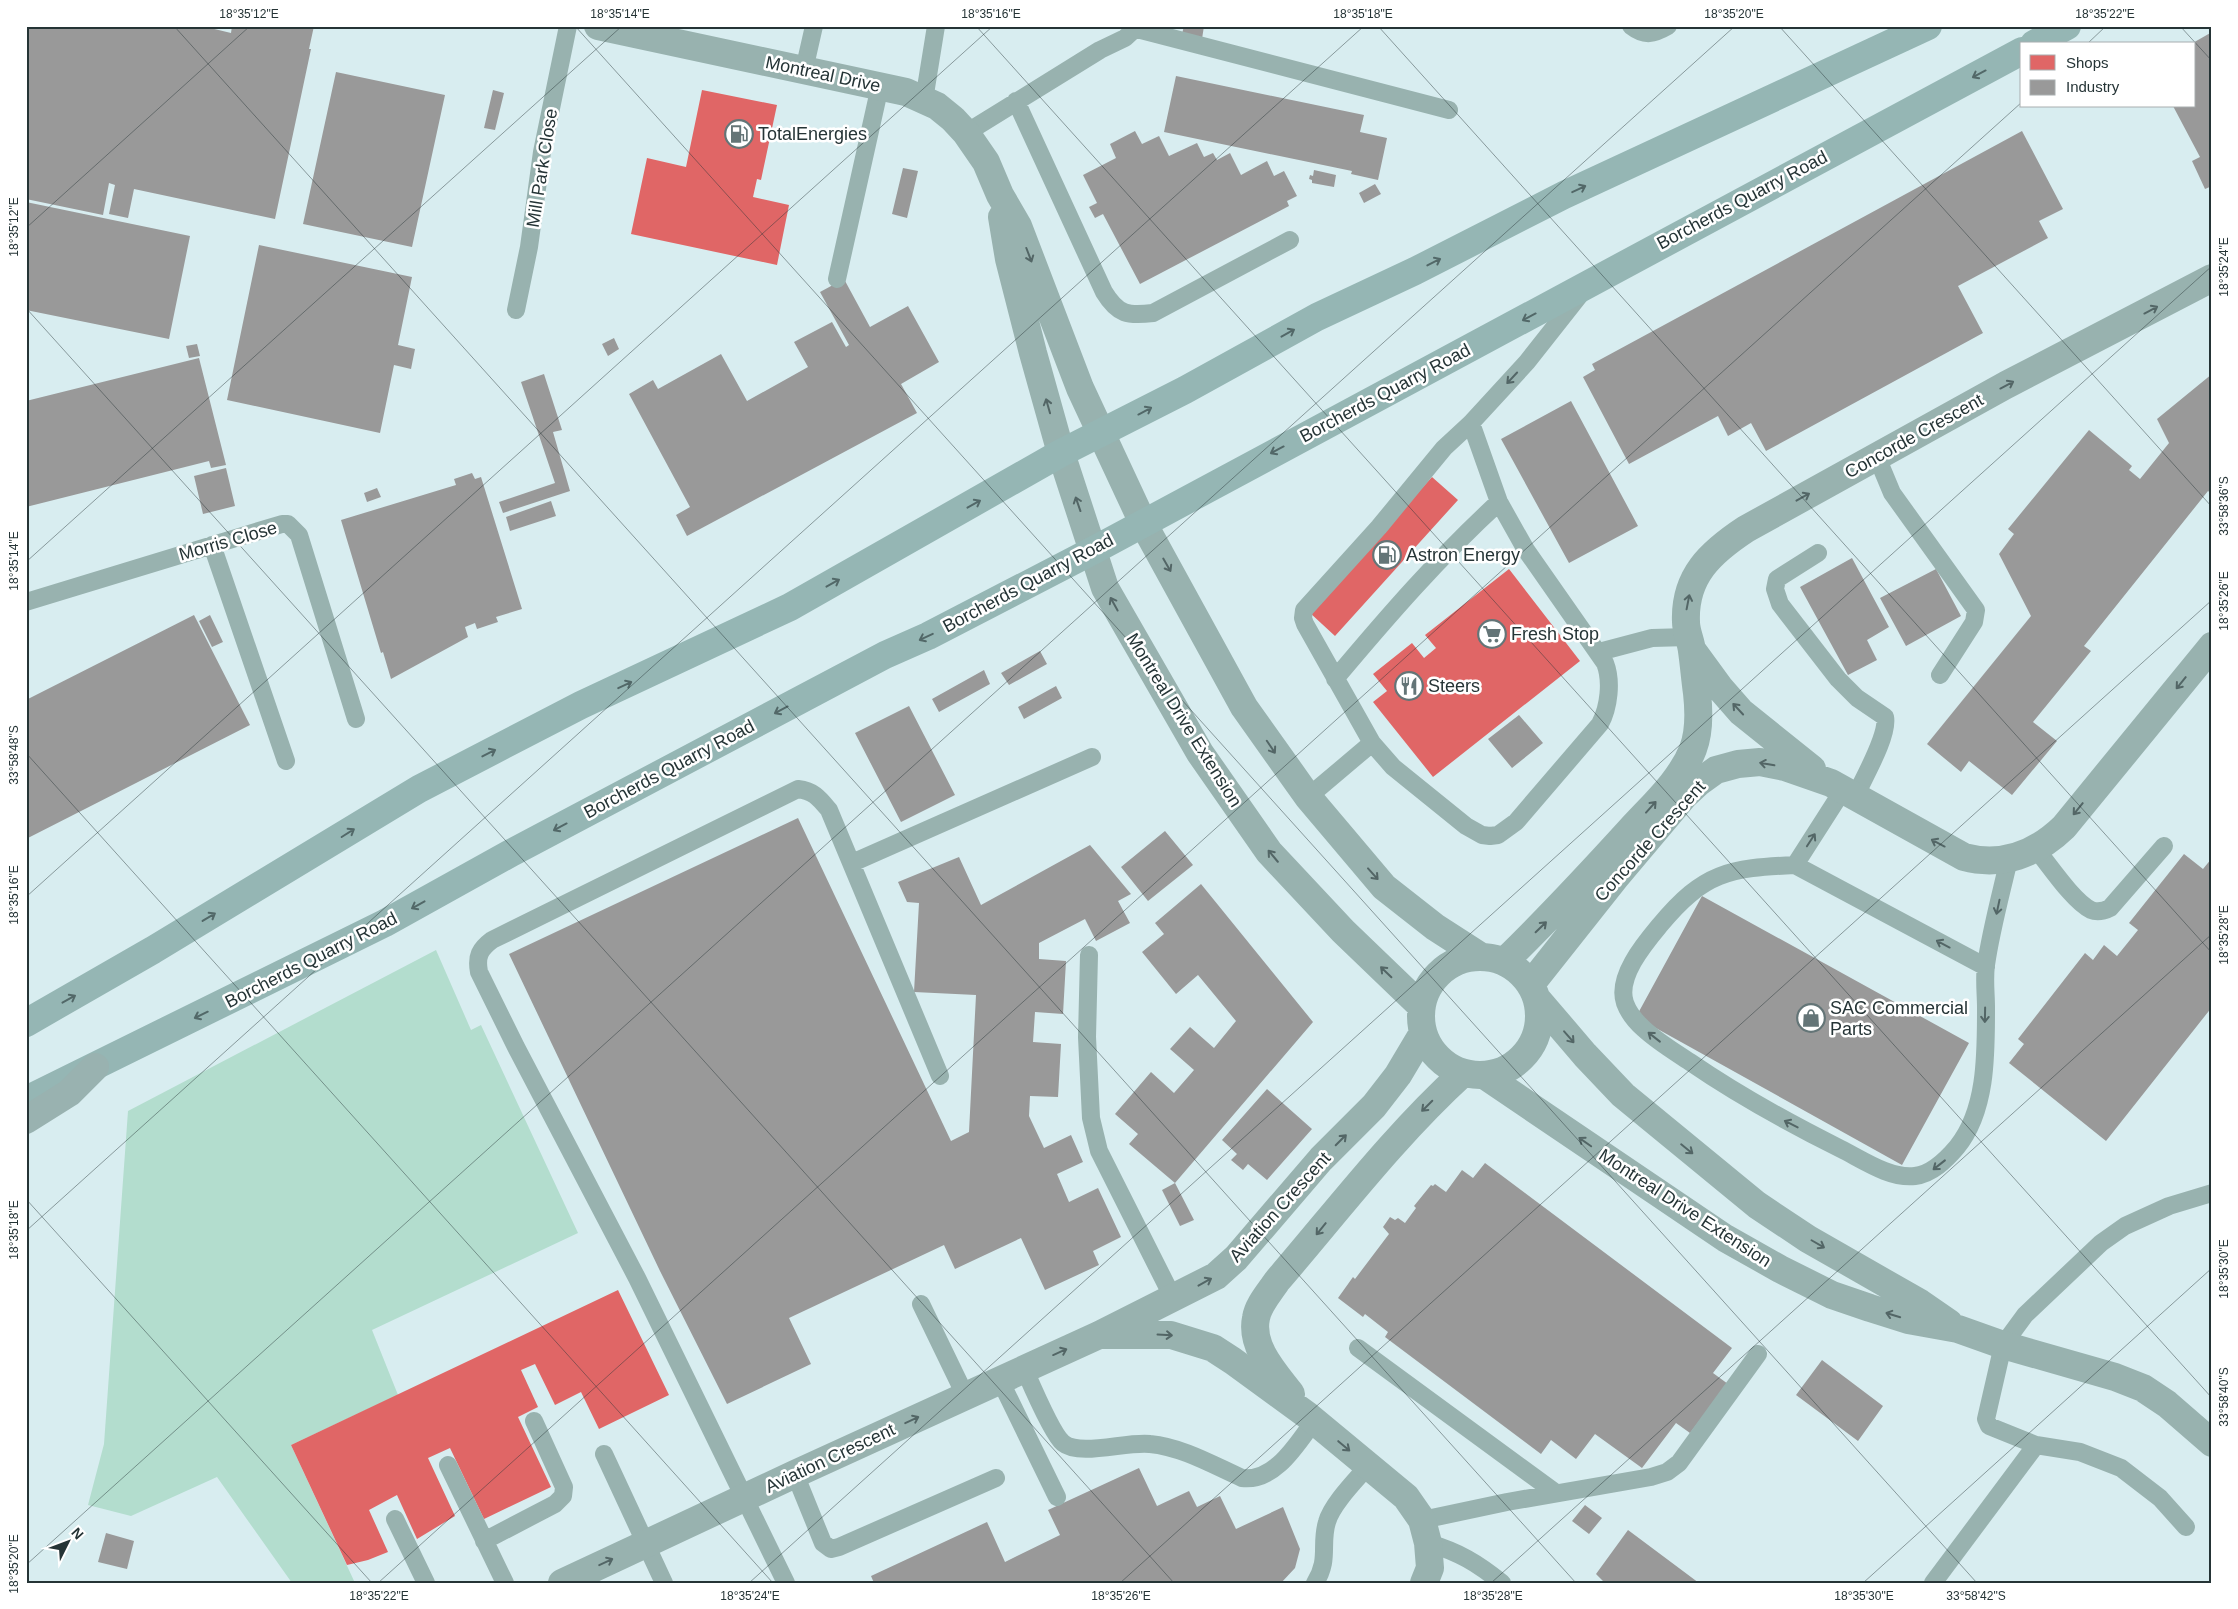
<svg xmlns="http://www.w3.org/2000/svg" width="2238" height="1609" viewBox="0 0 2238 1609" font-family="Arial,sans-serif">
<rect width="100%" height="100%" fill="#d8edf0"/>
<path fill="#b3ddce" d="M436,950L471,1030L481,1025L578,1233L372,1330L398,1395L291,1445L355,1583H292L217,1477L131,1516L88,1505L104,1444L128,1111Z"/>
<path fill="#e06666" d="M702,90L777,105L761,180L757,179L753,197L789,205L777,265L631,234L647,158L686,167Z
M1432,477L1458,500L1335,636L1309,612Z
M1509,569L1580,661L1433,777L1373,702L1387,691L1373,674L1412,643L1424,658L1436,648L1425,635Z
M618,1290L669,1395L599,1429L581,1392L555,1405L535,1364L521,1370L538,1407L518,1417L551,1487L484,1519L450,1448L428,1458L455,1516L417,1539L397,1495L369,1510L388,1552L368,1560L347,1565L291,1445Z"/>
<path fill="#999" d="M26,26H202L231,33L232,26H314L309,49H311L275,219L134,189L128,218L109,214L115,185L109,183L103,215L26,199Z
M1184,26H1204L1202,39L1182,34Z
M2212,32V170L2210,171L2212,186L2205,189L2192,161L2200,157L2173,106H2194V44H2191Z
M336,72L445,95L412,247L303,224Z
M1176,76L1364,115L1360,132L1387,138L1378,180L1351,174L1352,171L1164,132Z
M493,90L504,93L495,130L484,128Z
M1135,131L1142,144L1159,136L1169,156L1197,143L1204,157L1213,153L1217,160L1230,153L1241,175L1267,161L1274,176L1284,171L1297,196L1287,201L1289,206L1140,284L1103,214L1095,218L1089,207L1097,203L1083,175L1116,158L1110,144Z
M2022,131L2063,209L2039,221L2048,238L1958,286L1983,333L1766,451L1751,423L1728,436L1718,416L1629,464L1583,377L1595,370L1592,364Z
M903,168L918,171L907,218L892,214Z
M1314,170L1336,175L1334,187L1312,183V180L1309,179L1310,175L1313,176Z
M1375,184L1381,194L1364,203L1359,193Z
M26,202L190,236L169,339L26,310Z
M259,245L412,277L398,345L415,349L411,369L394,365L380,433L227,400Z
M844,279L870,327L908,306L939,362L901,384L917,413L687,536L676,515L690,507L629,394L653,380L658,389L721,354L747,401L808,367L794,342L832,322L846,347L849,345L820,292Z
M614,338L619,349L608,356L602,344Z
M197,344L200,356L189,358L186,346Z
M199,358L226,465L211,468L209,461L26,507V401Z
M544,374L562,430L553,432L570,491L503,513L499,502L555,483L521,382Z
M2212,374V494L2208,491L2084,646L2091,651L2033,722L2057,741L2012,795L1969,761L1961,772L1927,744L2031,616L1999,554L2014,534L2008,529L2089,430L2132,466L2129,470L2140,479L2169,443L2157,419Z
M1571,401L1638,526L1569,563L1501,439Z
M226,468L235,506L203,514L194,476Z
M472,473L475,479L481,477L522,609L496,617L498,622L477,629L475,623L465,627L468,637L391,679L383,652L381,653L341,520L456,485L454,479Z
M377,488L381,497L367,502L364,493Z
M551,501L556,516L510,531L506,517Z
M1852,558L1889,627L1867,640L1877,660L1848,675L1800,587Z
M1936,569L1961,616L1906,646L1880,598Z
M194,615L250,725L26,839V700Z
M210,615L223,642L212,647L199,621Z
M1040,651L1047,664L1009,685L1001,673Z
M984,670L990,684L939,712L932,699Z
M1056,686L1062,698L1024,719L1018,707Z
M909,706L955,795L901,822L855,733Z
M1519,715L1543,743L1512,768L1488,739Z
M798,818L951,1141L969,1132L976,995L914,992L919,903L907,902L898,882L959,857L981,905L1090,845L1131,894L1118,901L1130,923L1096,941L1085,919L1039,943V959L1066,961L1063,1014L1035,1012L1033,1042L1061,1044L1058,1097L1030,1096L1029,1116L1044,1148L1071,1135L1083,1162L1057,1174L1069,1202L1098,1188L1121,1237L1093,1251L1099,1265L1045,1290L1021,1238L955,1269L944,1245L789,1318L811,1364L727,1404L660,1271L509,954Z
M1165,831L1193,865L1148,901L1121,867Z
M2184,854L2203,869L2212,858V1007L2106,1141L2009,1063L2024,1044L2018,1039L2085,953L2093,960L2104,945L2117,956L2138,930L2129,923Z
M1201,884L1313,1022L1175,1183L1129,1144L1138,1134L1115,1114L1151,1072L1174,1093L1194,1070L1170,1049L1190,1027L1214,1048L1236,1021L1198,975L1176,994L1142,952L1164,934L1155,923Z
M1702,896L1969,1043L1902,1165L1636,1017Z
M1267,1089L1312,1129L1267,1180L1248,1164L1243,1170L1231,1160L1237,1154L1222,1140Z
M1485,1163L1732,1348L1713,1373L1728,1384L1690,1433L1676,1423L1642,1468L1595,1434L1576,1459L1551,1440L1541,1454L1385,1337L1388,1332L1365,1314L1363,1317L1338,1298L1353,1277L1355,1279L1389,1234L1383,1227L1390,1217L1395,1220L1398,1218L1405,1223L1416,1208L1414,1206L1431,1185L1433,1186L1435,1184L1446,1192L1462,1170L1473,1178Z
M1175,1183L1194,1220L1180,1226L1162,1190Z
M1822,1360L1883,1406L1858,1441L1796,1395Z
M1139,1468L1157,1506L1189,1491L1197,1507L1220,1496L1236,1529L1283,1507L1300,1549L1295,1568L1281,1583H874L871,1576L987,1522L1005,1562L1060,1535L1048,1510Z
M1585,1505L1602,1518L1589,1534L1572,1521Z
M1628,1530L1699,1583H1605L1596,1574Z
M106,1533L134,1541L127,1569L98,1562Z"/>
<g fill="none" stroke-linecap="round" stroke-linejoin="round">
<path stroke="#98b2af" stroke-width="18" d="M1631,26C1645,37 1654,34 1668,26
M1137,29L1449,110
M804,70L814,26
M924,100L936,26
M1016,101L1104,292C1118,315 1128,316 1153,313L1290,240
M966,133L1100,50L1125,38L1138,26
M837,279L880,86
M516,310L529,247L542,152L568,26
M1877,457L1892,493L1976,610L1974,622L1940,675
M212,545L286,761
M1818,553L1777,579L1775,589L1780,604L1838,679L1857,698L1885,717C1889,735 1863,779 1855,797
M26,602L282,524H288L299,535L356,719
M1599,652L1652,638L1688,637
M1335,679C1387,617 1439,557 1499,502
M1372,743L1393,767L1466,826L1482,835L1490,836L1498,835L1516,822L1600,724C1609,707 1612,681 1605,663L1526,550L1499,502L1471,423
M1843,790L1795,865L1986,967
M1308,797L1372,743L1305,624L1303,618L1304,610L1379,527L1444,448L1471,423L1527,362L1583,291
M2036,849C2050,866 2073,901 2091,910C2098,913 2104,911 2110,908L2164,846
M852,863L1092,757
M1795,865C1729,868 1704,872 1660,925C1645,943 1616,977 1625,1003C1629,1014 1636,1022 1644,1029C1658,1042 1675,1052 1690,1062C1738,1095 1789,1123 1841,1149C1863,1160 1890,1179 1915,1176C1932,1174 1946,1160 1957,1147C1987,1110 1986,1053 1986,1007C1986,994 1984,979 1986,965C1991,930 2001,894 2009,859
M1089,955L1087,1037L1091,1118L1099,1151L1173,1298
M921,1304L965,1395
M1358,1348L1556,1493
M1024,1368C1031,1384 1052,1434 1063,1443C1080,1457 1127,1441 1150,1444C1182,1447 1213,1465 1242,1478C1275,1482 1297,1444 1314,1421
M1000,1380L1057,1497
M604,1454L664,1583
M448,1465L505,1583
M795,1474L823,1543L831,1549L839,1547L996,1478
M395,1519L426,1583
M1422,1520L1507,1502L1651,1477L1667,1472L1679,1463L1758,1354
M2186,1527L2160,1498L2121,1468L2080,1452L2036,1445L1989,1426L1986,1419L2003,1345L2025,1315L2101,1243L2125,1226L2169,1206L2212,1193
M484,1541L555,1504L563,1496L564,1487L534,1421
M1428,1543C1459,1552 1477,1563 1502,1583
M786,1583L637,1278L516,1047L479,972C476,956 480,949 492,940L798,789C814,791 819,798 829,810L940,1076
M1315,1583C1330,1559 1320,1545 1327,1522C1332,1504 1356,1480 1368,1466
M1933,1583L2036,1445"/>
<path stroke="#98b2af" stroke-width="28" d="M598,26L906,92L937,106L953,119L966,133L986,162L1000,195L1018,226L1080,388L1143,523L1244,707L1308,797L1384,887L1435,927L1480,956
M1002,217L1009,259L1033,353L1061,453L1105,588L1200,753L1269,852L1343,931L1421,1006
M1693,651L1720,688L1741,712L1812,769
M1421 1016a59 59 0 1 1 118 0a59 59 0 1 1-118 0Z
M1506,960C1549,918 1590,874 1631,829C1653,805 1681,780 1693,749C1700,731 1699,711 1697,693C1695,679 1694,665 1692,651C1691,641 1686,632 1686,622C1684,576 1711,552 1746,529L2006,385L2212,278
M1531,984L1615,878L1684,796L1698,783L1716,770L1738,764L1760,762L1785,767L1831,783L1964,857C2002,867 2036,854 2064,827L2212,646
M1538,1000L1585,1055L1623,1095L1757,1205L1808,1239L1920,1303L1949,1323
M1484,1075L1725,1238L1780,1269L1832,1295L1870,1308L1908,1320L1958,1329L2003,1345L2115,1377L2143,1388L2167,1404L2212,1443
M1105,1335H1171L1213,1348L1233,1361L1307,1415L1406,1497L1422,1520L1428,1543L1430,1568L1424,1583
M1291,1394C1275,1373 1250,1347 1256,1318C1258,1305 1269,1293 1277,1281C1338,1210 1394,1136 1463,1073
M562,1583L795,1474L1099,1335L1216,1276L1236,1258L1321,1159L1374,1106L1398,1075L1423,1033"/>
<path stroke="#95b6b4" stroke-width="28" d="M2034,44L2067,26
M26,1023L153,950L419,789L581,705L790,607L1061,453L1185,390L1317,317L1415,271L1564,195L1928,26
M26,1100L385,923L511,853L885,655L928,636L1094,550L2022,51"/>
<path stroke="#99b2b0" stroke-width="28" d="M26,1120L69,1093L95,1067"/>
</g>
<defs><path id="oneway-shaft" d="M-6 0H5M1.5-3L5.5 0L1.5 3" fill="none" stroke-width="1.6" stroke-linecap="round" stroke-linejoin="round" transform="scale(1.25)"/></defs>
<g stroke="#526868">
<use href="#oneway-shaft" transform="translate(1979 74) rotate(152)"/>
<use href="#oneway-shaft" transform="translate(1579 189) rotate(-25)"/>
<use href="#oneway-shaft" transform="translate(1434 262) rotate(-27)"/>
<use href="#oneway-shaft" transform="translate(1529 317) rotate(152)"/>
<use href="#oneway-shaft" transform="translate(1288 333) rotate(-29)"/>
<use href="#oneway-shaft" transform="translate(1145 411) rotate(-28)"/>
<use href="#oneway-shaft" transform="translate(1277 450) rotate(152)"/>
<use href="#oneway-shaft" transform="translate(974 504) rotate(-29)"/>
<use href="#oneway-shaft" transform="translate(833 583) rotate(-29)"/>
<use href="#oneway-shaft" transform="translate(926 637) rotate(155)"/>
<use href="#oneway-shaft" transform="translate(625 685) rotate(-25)"/>
<use href="#oneway-shaft" transform="translate(781 710) rotate(152)"/>
<use href="#oneway-shaft" transform="translate(489 753) rotate(-27)"/>
<use href="#oneway-shaft" transform="translate(560 827) rotate(152)"/>
<use href="#oneway-shaft" transform="translate(348 833) rotate(-32)"/>
<use href="#oneway-shaft" transform="translate(418 905) rotate(151)"/>
<use href="#oneway-shaft" transform="translate(209 917) rotate(-31)"/>
<use href="#oneway-shaft" transform="translate(69 999) rotate(-29)"/>
<use href="#oneway-shaft" transform="translate(201 1015) rotate(154)"/>
</g>
<g stroke="#536666">
<use href="#oneway-shaft" transform="translate(1029 255) rotate(69)"/>
<use href="#oneway-shaft" transform="translate(2151 310) rotate(-28)"/>
<use href="#oneway-shaft" transform="translate(1512 378) rotate(133)"/>
<use href="#oneway-shaft" transform="translate(2007 385) rotate(-28)"/>
<use href="#oneway-shaft" transform="translate(1048 406) rotate(-106)"/>
<use href="#oneway-shaft" transform="translate(1803 497) rotate(-29)"/>
<use href="#oneway-shaft" transform="translate(1078 504) rotate(-109)"/>
<use href="#oneway-shaft" transform="translate(1167 565) rotate(60)"/>
<use href="#oneway-shaft" transform="translate(1688 602) rotate(-79)"/>
<use href="#oneway-shaft" transform="translate(1114 604) rotate(-119)"/>
<use href="#oneway-shaft" transform="translate(2181 683) rotate(129)"/>
<use href="#oneway-shaft" transform="translate(1738 709) rotate(-133)"/>
<use href="#oneway-shaft" transform="translate(1271 747) rotate(56)"/>
<use href="#oneway-shaft" transform="translate(1767 764) rotate(-170)"/>
<use href="#oneway-shaft" transform="translate(1651 807) rotate(-48)"/>
<use href="#oneway-shaft" transform="translate(2078 809) rotate(129)"/>
<use href="#oneway-shaft" transform="translate(1811 840) rotate(-57)"/>
<use href="#oneway-shaft" transform="translate(1938 843) rotate(-152)"/>
<use href="#oneway-shaft" transform="translate(1273 856) rotate(-130)"/>
<use href="#oneway-shaft" transform="translate(1373 874) rotate(48)"/>
<use href="#oneway-shaft" transform="translate(1998 907) rotate(102)"/>
<use href="#oneway-shaft" transform="translate(1541 927) rotate(-44)"/>
<use href="#oneway-shaft" transform="translate(1943 944) rotate(-152)"/>
<use href="#oneway-shaft" transform="translate(1386 972) rotate(-136)"/>
<use href="#oneway-shaft" transform="translate(1985 1015) rotate(91)"/>
<use href="#oneway-shaft" transform="translate(1569 1037) rotate(49)"/>
<use href="#oneway-shaft" transform="translate(1654 1037) rotate(-142)"/>
<use href="#oneway-shaft" transform="translate(1427 1106) rotate(135)"/>
<use href="#oneway-shaft" transform="translate(1791 1124) rotate(-153)"/>
<use href="#oneway-shaft" transform="translate(1341 1140) rotate(-45)"/>
<use href="#oneway-shaft" transform="translate(1585 1142) rotate(-145)"/>
<use href="#oneway-shaft" transform="translate(1687 1149) rotate(39)"/>
<use href="#oneway-shaft" transform="translate(1939 1165) rotate(142)"/>
<use href="#oneway-shaft" transform="translate(1321 1229) rotate(129)"/>
<use href="#oneway-shaft" transform="translate(1818 1244) rotate(30)"/>
<use href="#oneway-shaft" transform="translate(1205 1282) rotate(-29)"/>
<use href="#oneway-shaft" transform="translate(1893 1315) rotate(-163)"/>
<use href="#oneway-shaft" transform="translate(1165 1335) rotate(3)"/>
<use href="#oneway-shaft" transform="translate(1060 1352) rotate(-24)"/>
<use href="#oneway-shaft" transform="translate(912 1420) rotate(-25)"/>
<use href="#oneway-shaft" transform="translate(1344 1446) rotate(40)"/>
<use href="#oneway-shaft" transform="translate(606 1562) rotate(-25)"/>
</g>
<path fill="none" stroke="#253436" stroke-width="1" stroke-opacity="0.45" d="M174,26L1576,1583M575,26L1977,1583M976,26L2212,1398M1378,26L2212,953M1779,26L2212,507M2180,26L2212,61M2087,44L2106,26M26,228L250,26M26,308L1174,1583M26,562L622,26M26,753L773,1583M26,897L993,26M26,1199L372,1583M26,1231L1364,26M26,1565L1735,26M378,1583L2022,102M749,1583L2212,266M1120,1583L2212,600M1491,1583L2212,934M1863,1583L2212,1268"/>
<defs>
<symbol id="fuel-ring" viewBox="-11 -11 22 22"><circle r="9.5" fill="#fff" stroke="#647577" stroke-width="1.5"/><path d="M-5.5-6h7V0h2V4h1.3V-2.5L3-4.5l.8-.8L6-3V5H2.5V1h-1V6h-7ZM-4.2-4.7v3.2H.2V-4.7Z" fill="#647577"/></symbol>
<symbol id="supermarket-ring" viewBox="-11 -11 22 22"><circle r="9.5" fill="#fff" stroke="#647577" stroke-width="1.5"/><path d="M-6-5.5h2.5l.6 2H6L4.5 2H-2.5L-4.4-4H-6ZM-1.5 3.2a1.3 1.3 0 1 0 .1 0ZM3 3.2a1.3 1.3 0 1 0 .1 0Z" fill="#647577"/></symbol>
<symbol id="restaurant-ring" viewBox="-11 -11 22 22"><circle r="9.5" fill="#fff" stroke="#647577" stroke-width="1.5"/><path d="M-5-6h1v4h1v-4h1v4h1v-4h1v5L-1.5 .5V6h-2V.5L-5-1ZM5-6V6H3V1.5H1.5Q1.5-4 5-6Z" fill="#647577"/></symbol>
<symbol id="shop-ring" viewBox="-11 -11 22 22"><circle r="9.5" fill="#fff" stroke="#647577" stroke-width="1.5"/><path d="M-5-2.5h2.3a2.7 3.5 0 0 1 5.4 0H5L5.5 6h-11ZM-1.5-2.5h3a1.5 2.3 0 0 0-3 0Z" fill="#647577"/></symbol>
</defs>
<g fill-rule="evenodd">
<use href="#fuel-ring" x="723" y="118" width="32" height="32"/>
<use href="#fuel-ring" x="1371" y="539" width="32" height="32"/>
<use href="#supermarket-ring" x="1476" y="618" width="32" height="32"/>
<use href="#restaurant-ring" x="1393" y="670" width="32" height="32"/>
<use href="#shop-ring" x="1795" y="1002" width="32" height="32"/>
</g>
<g text-anchor="middle" dominant-baseline="central" stroke-width="5" stroke-linejoin="round" paint-order="stroke">
<g font-size="18" fill="#253436" stroke="#fff">
<text transform="translate(823 74) rotate(12)">Montreal Drive</text>
<text transform="translate(542 168) rotate(-81)">Mill Park Close</text>
<text transform="translate(1742 200) rotate(-28)">Borcherds Quarry Road</text>
<text transform="translate(1385 393) rotate(-28)">Borcherds Quarry Road</text>
<text transform="translate(1914 436) rotate(-29)">Concorde Crescent</text>
<text transform="translate(228 541) rotate(-16)">Morris Close</text>
<text transform="translate(1028 583) rotate(-28)">Borcherds Quarry Road</text>
<text transform="translate(1184 720) rotate(58)">Montreal Drive Extension</text>
<text transform="translate(669 769) rotate(-28)">Borcherds Quarry Road</text>
<text transform="translate(1650 841) rotate(-48)">Concorde Crescent</text>
<text transform="translate(311 960) rotate(-27)">Borcherds Quarry Road</text>
<text transform="translate(1280 1207) rotate(-48)">Aviation Crescent</text>
<text transform="translate(1685 1208) rotate(33)">Montreal Drive Extension</text>
<text transform="translate(830 1458) rotate(-25)">Aviation Crescent</text>
</g>
<g font-size="18" fill="#253436" stroke="#fff" text-anchor="start">
<text x="758" y="134">TotalEnergies</text>
<text x="1406" y="555">Astron Energy</text>
<text x="1511" y="634">Fresh Stop</text>
<text x="1428" y="686">Steers</text>
<text x="1830" y="1008">SAC Commercial<tspan x="1830" dy="21">Parts</tspan></text>
</g>
</g>
<rect width="2238" height="1609" fill="none" stroke="#ffffff" stroke-width="55"/>
<rect x="2020" y="42" width="175" height="65" fill="#ffffff" stroke="#a8aeaf"/>
<rect x="2030" y="55" width="25" height="15" fill="#e06666" stroke="#a8aeaf"/>
<text x="2066" y="68" font-size="15" fill="#253436">Shops</text>
<rect x="2030" y="80" width="25" height="15" fill="#999999" stroke="#a8aeaf"/>
<text x="2066" y="92" font-size="15" fill="#253436">Industry</text>
<g transform="translate(68 1542) rotate(48)" stroke="#ffffff" stroke-width="4" paint-order="stroke">
<path d="M0-4L9 19L0 12L-9 19Z" fill="#253436"/>
<text y="-8" font-size="14" font-weight="bold" text-anchor="middle" fill="#253436">N</text>
</g>
<rect x="28" y="28" width="2182" height="1554" fill="none" stroke="#253436" stroke-width="2"/>
<g font-size="12" text-anchor="middle" fill="#253436">
<text x="249" y="18">18°35'12"E</text>
<text x="620" y="18">18°35'14"E</text>
<text x="991" y="18">18°35'16"E</text>
<text x="1363" y="18">18°35'18"E</text>
<text x="1734" y="18">18°35'20"E</text>
<text x="2105" y="18">18°35'22"E</text>
<text transform="translate(14 227) rotate(-90)" y="4">18°35'12"E</text>
<text transform="translate(2224 267) rotate(-90)" y="4">18°35'24"E</text>
<text transform="translate(2224 506) rotate(-90)" y="4">33°58'36"S</text>
<text transform="translate(14 561) rotate(-90)" y="4">18°35'14"E</text>
<text transform="translate(2224 601) rotate(-90)" y="4">18°35'26"E</text>
<text transform="translate(14 755) rotate(-90)" y="4">33°58'48"S</text>
<text transform="translate(14 895) rotate(-90)" y="4">18°35'16"E</text>
<text transform="translate(2224 935) rotate(-90)" y="4">18°35'28"E</text>
<text transform="translate(14 1230) rotate(-90)" y="4">18°35'18"E</text>
<text transform="translate(2224 1269) rotate(-90)" y="4">18°35'30"E</text>
<text transform="translate(2224 1397) rotate(-90)" y="4">33°58'40"S</text>
<text transform="translate(14 1564) rotate(-90)" y="4">18°35'20"E</text>
<text x="379" y="1600">18°35'22"E</text>
<text x="750" y="1600">18°35'24"E</text>
<text x="1121" y="1600">18°35'26"E</text>
<text x="1493" y="1600">18°35'28"E</text>
<text x="1864" y="1600">18°35'30"E</text>
<text x="1976" y="1600">33°58'42"S</text>
</g>
</svg>
